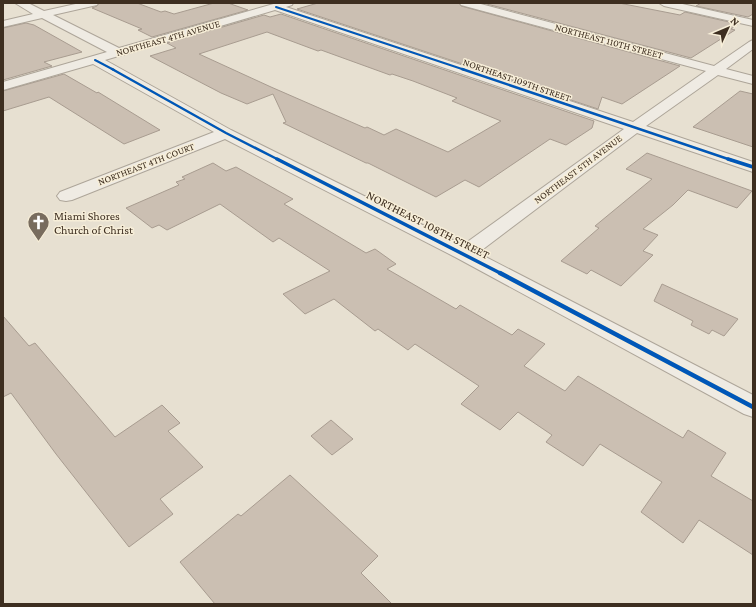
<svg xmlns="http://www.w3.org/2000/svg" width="756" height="607" viewBox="0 0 756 607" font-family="'Crimson Pro',serif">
<rect width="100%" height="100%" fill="#e7e0d1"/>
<path fill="#cbbfb2" stroke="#a89c90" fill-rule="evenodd" d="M99,3H137L161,12L165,11L174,14L214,3H228L248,10L152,37L138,30L142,29L92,8L97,6Z
M318,3H459L461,6L680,66L622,104L602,97L598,109L297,9Z
M483,3H619L680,15L685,12L738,24L731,29L735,30L691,58Z
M701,3H753V14L748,17L696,6Z
M281,14L594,121L592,128L566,145L550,139L479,187L465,180L436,197L368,163H366L283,123L286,122L273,94L247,104L221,93L150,56L176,48L167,43L264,15L270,17ZM267,32L318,51L321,50L390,75L392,74L413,81L457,98L452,101L501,121L448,152L396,129L384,135L367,127L365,128L271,87L199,54Z
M26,23L34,25L82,52L44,62L52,66L3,80V28Z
M64,74L97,93L98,92L160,130L124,144L49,97L3,111V91Z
M740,91L753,94V147L693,127Z
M647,153L752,191L737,208L688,190L673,205L643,229L658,235L643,251L653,255L621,286L591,270L587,274L561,261L599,228L595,226L652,179L626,169Z
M213,163L226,171L236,167L293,199L284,204L366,253L375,249L396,264L387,269L456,309L460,305L512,335L518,329L545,344L524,366L565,391L578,376L683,438L688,430L726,453L711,476L753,501V555L699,520L683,543L641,512L662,482L600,444L583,466L546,442L552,435L518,412L500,430L461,404L479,386L415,344L408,350L378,329L375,331L334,299L305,314L283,294L330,271L279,238L273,242L220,204L167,230L159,225L152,228L126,208L179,185L176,182L185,179L182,177Z
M662,284L725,313L738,319L724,336L712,330L709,334L691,325L693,321L654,301Z
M3,316L29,346L35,343L115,437L162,405L180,423L168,431L203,467L160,499L173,514L129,547L56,454L11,393L3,397Z
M331,420L353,439L332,455L311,436Z
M290,475L378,556L361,573L392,604H215L180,562L238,514L241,516Z"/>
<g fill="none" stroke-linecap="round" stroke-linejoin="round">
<defs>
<path id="minor" d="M15,3H28L44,11L80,3H98L97,5L53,15L119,48L277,3H293L292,5L286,7L633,122L706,71L461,5L460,3H477L714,66L749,42L753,40V49L726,69L753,76V84L718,75L646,126L753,162V172L637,133L478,253L753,395V417L744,414L457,258L225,139L72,200L66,201L60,200L57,196L60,192L214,132L93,64L3,90V82L107,52L42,18L3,27V21L33,14ZM275,10L624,129L463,245L231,130L105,60Z
M659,3H678L753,20V26L664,6Z"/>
</defs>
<use href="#minor" stroke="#ada599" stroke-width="2"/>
<use href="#minor" fill="#efebe3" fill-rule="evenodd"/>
<defs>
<path id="cycleway-far3" d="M276,7L465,70
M95,60L114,70"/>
<path id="cycleway-far2" d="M112,69L226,133L279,160
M462,69L731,160"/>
<path id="cycleway-far1" d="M277,159L502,274
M728,159L753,167"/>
<path id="cycleway" d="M500,273L753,407"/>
</defs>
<use href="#cycleway-far3" stroke="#f7eed8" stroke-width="3.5"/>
<use href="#cycleway-far2" stroke="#f7eed8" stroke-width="4"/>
<use href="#cycleway-far1" stroke="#f7eed8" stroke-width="5.5"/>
<use href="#cycleway" stroke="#f7eed8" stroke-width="7"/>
<use href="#cycleway-far3" stroke="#0057b8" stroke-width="2"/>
<use href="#cycleway-far2" stroke="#0057b8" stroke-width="2.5"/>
<use href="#cycleway-far1" stroke="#0057b8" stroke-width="3.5"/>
<use href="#cycleway" stroke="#0057b8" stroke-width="4.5"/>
</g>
<defs>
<symbol id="church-pin" viewBox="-11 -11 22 30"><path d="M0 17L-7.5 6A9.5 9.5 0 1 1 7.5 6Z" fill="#786c5e" stroke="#f7eed8"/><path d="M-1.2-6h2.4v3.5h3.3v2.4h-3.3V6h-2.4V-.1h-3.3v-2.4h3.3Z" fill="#fff"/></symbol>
</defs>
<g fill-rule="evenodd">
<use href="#church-pin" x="26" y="210" width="25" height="34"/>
</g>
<g text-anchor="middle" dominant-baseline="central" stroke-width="3" stroke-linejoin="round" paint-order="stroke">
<g font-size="10" fill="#3d2e20" stroke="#f7eed8">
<text transform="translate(168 38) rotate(-16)">NORTHEAST 4TH AVENUE</text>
<text transform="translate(609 41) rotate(15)">NORTHEAST 110TH STREET</text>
<text transform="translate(517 80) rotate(19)">NORTHEAST 109TH STREET</text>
<text transform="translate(146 164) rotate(-21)">NORTHEAST 4TH COURT</text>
<text transform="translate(578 169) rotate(-37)">NORTHEAST 5TH AVENUE</text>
</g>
<g font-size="12" fill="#3d2e20" stroke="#f7eed8" text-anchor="start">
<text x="54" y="216">Miami Shores<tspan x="54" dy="14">Church of Christ</tspan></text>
</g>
<g font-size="12" fill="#3d2e20" stroke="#f7eed8">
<text transform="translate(428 225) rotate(27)">NORTHEAST 108TH STREET</text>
</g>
</g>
<rect width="756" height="607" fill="none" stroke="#3d2e20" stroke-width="8"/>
<g transform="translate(728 28) rotate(46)" stroke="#f7eed8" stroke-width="3" paint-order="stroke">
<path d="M0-3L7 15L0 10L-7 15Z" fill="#3d2e20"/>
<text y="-6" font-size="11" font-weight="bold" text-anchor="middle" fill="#3d2e20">N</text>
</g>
</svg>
